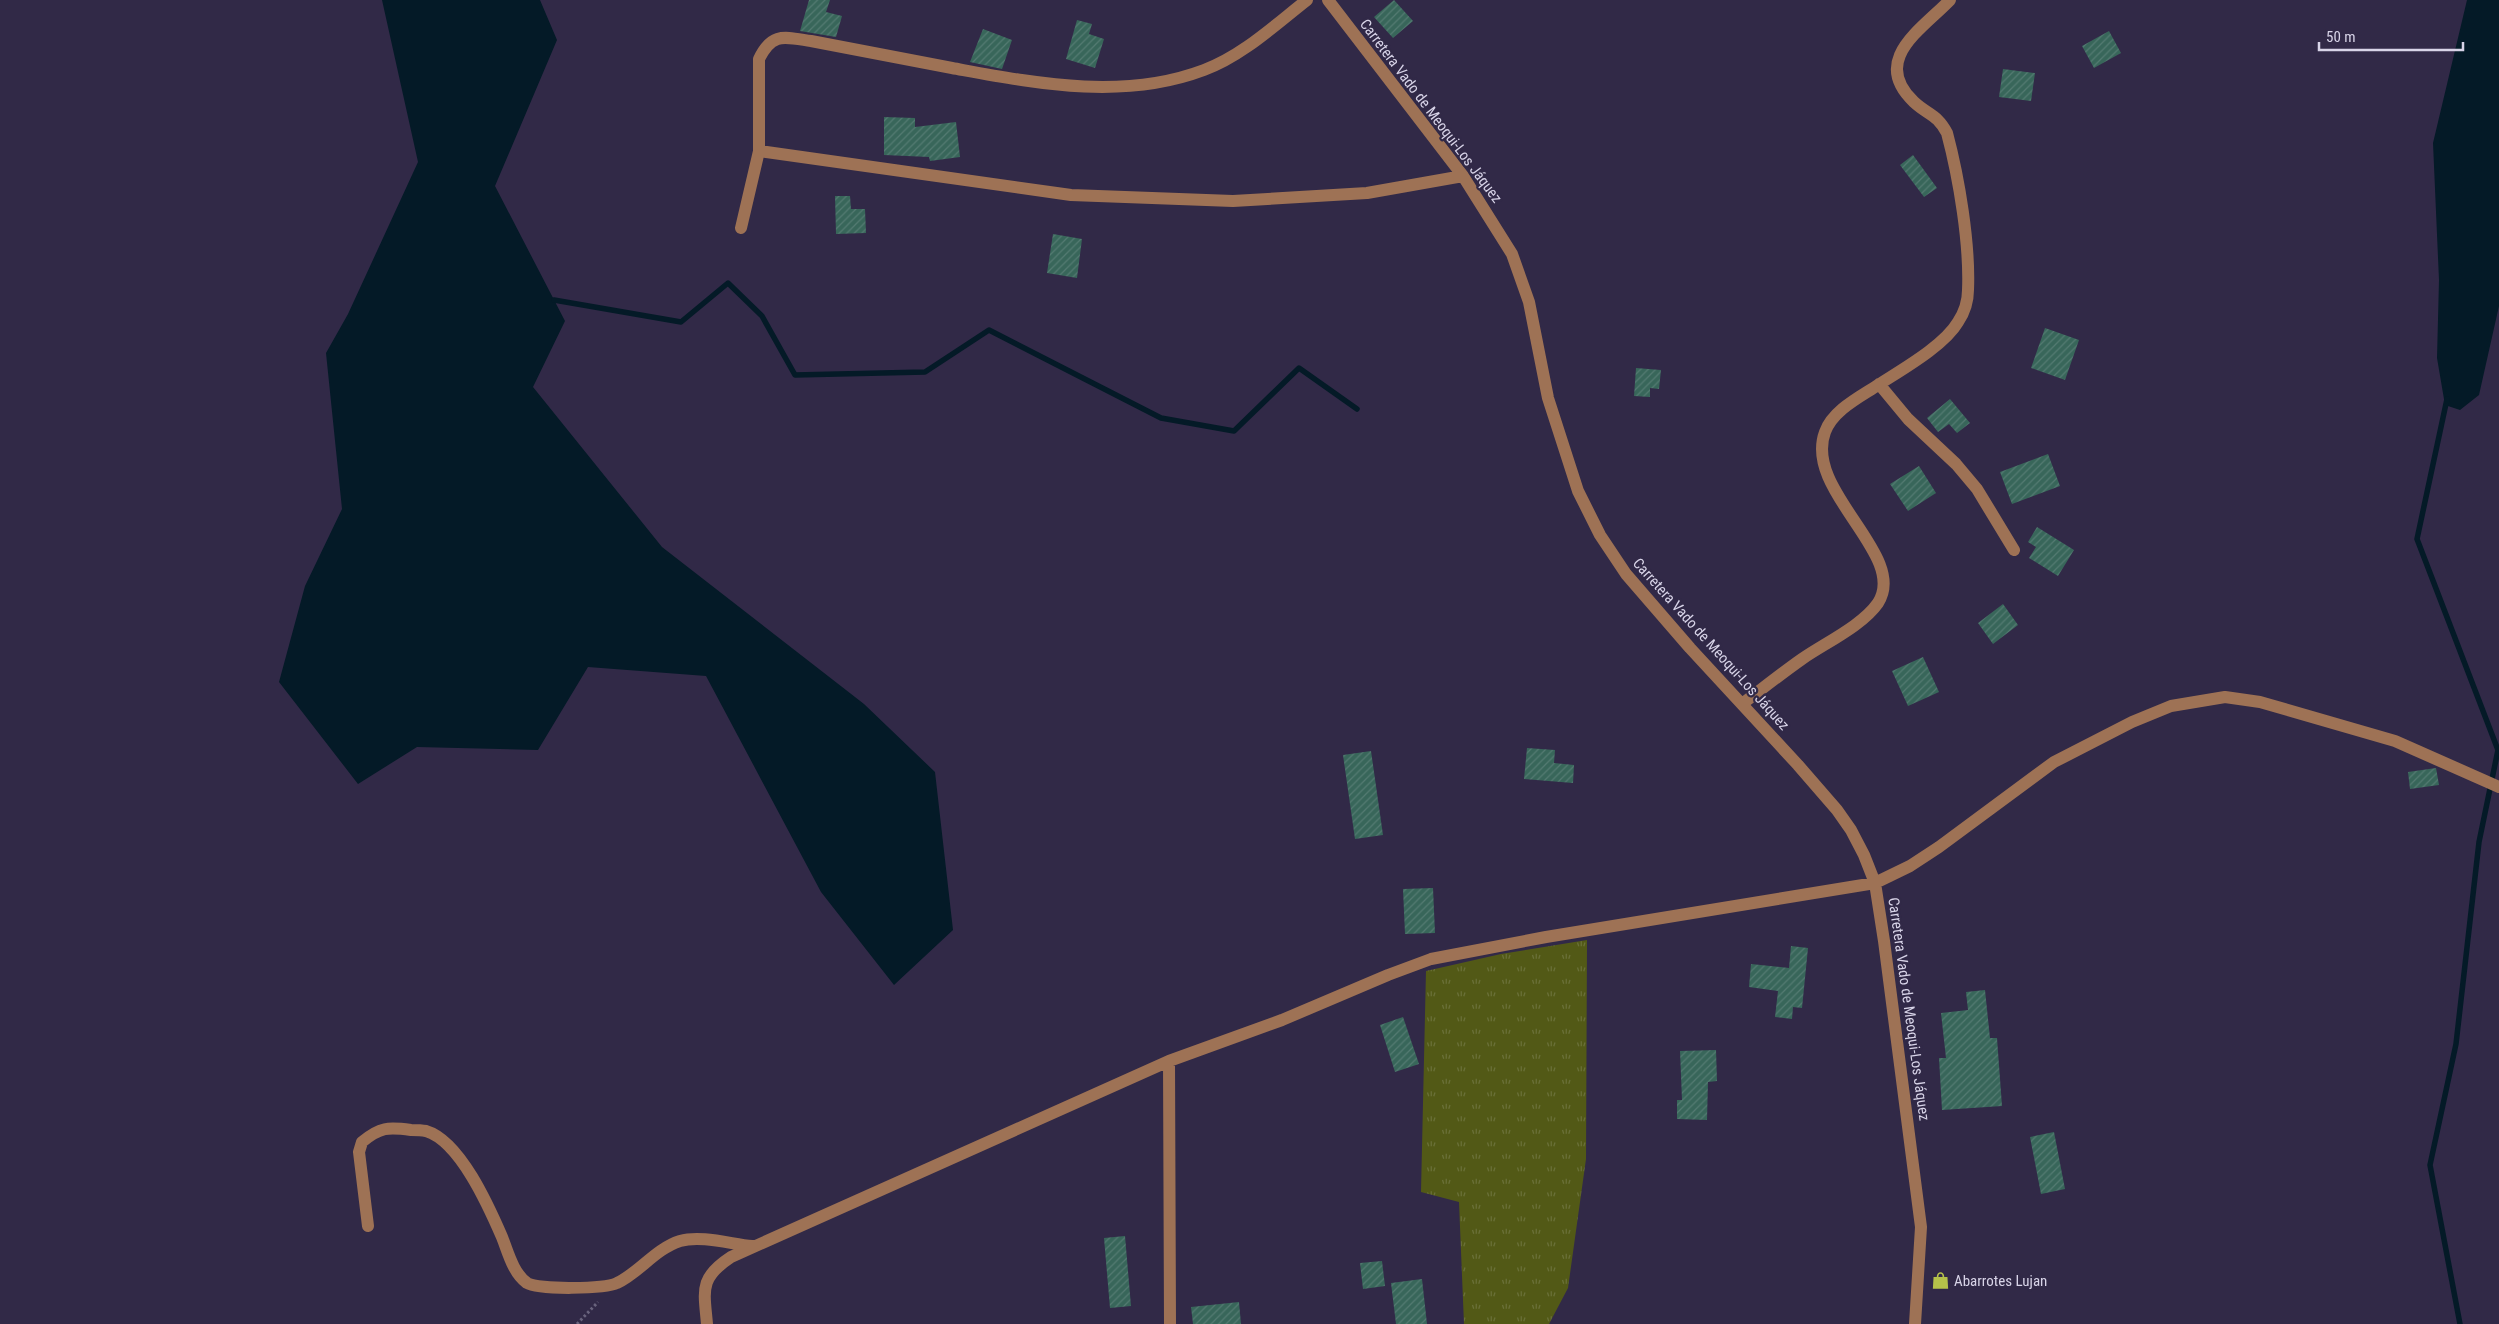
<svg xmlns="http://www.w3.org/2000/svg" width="2499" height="1324" viewBox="0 0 2499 1324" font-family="'Roboto Condensed',sans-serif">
<defs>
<pattern id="grass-tufts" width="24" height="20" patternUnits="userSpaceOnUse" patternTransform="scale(1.25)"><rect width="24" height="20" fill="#525916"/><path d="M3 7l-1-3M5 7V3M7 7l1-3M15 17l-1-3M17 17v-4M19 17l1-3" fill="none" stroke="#6a7038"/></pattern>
<pattern id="building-hatch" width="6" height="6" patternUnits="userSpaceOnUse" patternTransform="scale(1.25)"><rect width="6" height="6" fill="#38665a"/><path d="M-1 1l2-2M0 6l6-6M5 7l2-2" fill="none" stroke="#547b72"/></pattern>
</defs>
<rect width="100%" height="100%" fill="#312947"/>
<path fill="url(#grass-tufts)" d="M1587,940L1586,1159L1568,1288L1549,1324H1464L1459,1202L1421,1192L1426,971L1501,954Z"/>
<path fill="#041a27" d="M382,0H540L557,40L495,186L565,321L533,387L662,547L864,704L935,772L953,930L894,985L821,892L706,676L588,667L538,750L417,747L358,784L279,682L305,586L342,509L326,353L348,314L418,162Z
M2467,0H2499V306L2479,395L2460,410L2445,405L2437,358L2439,280L2433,143Z"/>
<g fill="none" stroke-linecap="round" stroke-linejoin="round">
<path stroke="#041a27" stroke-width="5.5" d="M554,300L681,322L728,283L762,316L795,375L925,372L989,330L1161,418L1234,431L1299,368L1357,409
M2447,399L2417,539L2498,750L2479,842L2456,1044L2430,1165L2460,1324"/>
</g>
<path fill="url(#building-hatch)" d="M809,0H830L826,12L842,16L836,37L800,31Z
M1394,0L1413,21L1393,38L1374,17Z
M1077,20L1092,24L1089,34L1104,39L1095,68L1066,59Z
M983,29L1012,40L1002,69L970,62Z
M2109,31L2121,53L2094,68L2082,46Z
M2003,69L2035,73L2031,101L1999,97Z
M884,117L915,118V127L956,122L960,157L930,161L929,157L884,155Z
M1913,155L1937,188L1924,197L1900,165Z
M835,196H850L851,209H865L866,233L836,234Z
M1053,234L1082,239L1077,278L1047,273Z
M2045,328L2079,340L2065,380L2031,368Z
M1636,368L1661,370L1659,389L1650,388V397L1634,396Z
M1950,399L1970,423L1957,433L1949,424L1938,432L1927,418Z
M2048,454L2060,486L2012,504L2000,472Z
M1919,466L1936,493L1908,511L1890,484Z
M2037,527L2074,550L2058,576L2029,558L2036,547L2028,542Z
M2003,604L2018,625L1993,644L1978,623Z
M1923,657L1939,692L1908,706L1892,671Z
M1527,748L1555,750L1554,763L1574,765L1573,783L1524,779Z
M1371,751L1383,835L1355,839L1343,755Z
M2436,768L2439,785L2410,789L2408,772Z
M1433,888L1435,933L1405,934L1403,889Z
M1791,946L1808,948L1802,1008L1793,1007L1792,1019L1775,1017L1778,991L1749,987L1751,964L1789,968Z
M1985,990L1990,1038H1997L2002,1106L1942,1110L1939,1058H1946L1941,1013L1968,1010L1966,992Z
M1403,1017L1419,1064L1395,1072L1380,1025Z
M1716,1050L1717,1081L1708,1082L1707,1120L1677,1119V1100H1682L1680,1051Z
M2054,1132L2065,1189L2041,1194L2030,1137Z
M1125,1236L1131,1306L1110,1308L1104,1238Z
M1382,1261L1385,1286L1363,1289L1360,1263Z
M1422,1279L1427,1324H1396L1391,1283Z
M1239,1302L1241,1324H1193L1191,1307Z"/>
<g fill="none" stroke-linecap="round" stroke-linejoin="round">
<path stroke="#69637d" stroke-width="3" stroke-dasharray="2.5 2.5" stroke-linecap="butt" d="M577,1324L598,1302"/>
<path stroke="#9e7255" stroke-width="12" d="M1328,0L1463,176L1512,254L1529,302L1548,398L1578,491L1600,535L1626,574L1690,648L1798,765L1837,810L1851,830L1864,855L1875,883L1884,941L1921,1227L1915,1324
M759,151L1071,195L1233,201L1367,193L1463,176
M741,228L759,151V59C772,32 784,37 811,41C858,50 905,59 952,68C1035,83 1122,101 1204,70C1242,56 1275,25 1307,0
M1879,384L1908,419L1956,464L1977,489L2014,550
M1742,704C1762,689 1782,673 1802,659C1825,643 1862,626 1878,603C1909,555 1803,491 1825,432C1833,410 1860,397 1878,385C1901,370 1944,346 1958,322C1964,313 1968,302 1968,290C1970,244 1959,178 1947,133C1937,114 1928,115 1914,102C1870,60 1921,30 1950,0
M1169,1061L1170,1324
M368,1226L359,1152L362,1142C380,1127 388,1127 411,1130C415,1130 421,1130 426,1131C460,1141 489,1207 502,1237C508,1252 513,1273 527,1283C538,1290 605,1289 617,1283C639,1273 655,1249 680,1241C701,1235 731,1244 752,1246
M707,1324C704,1290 699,1278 731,1257L1169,1061L1282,1020L1388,975L1431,959L1546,937L1875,883L1910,866L1939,847L2054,762L2132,722L2171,706L2225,697L2260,702L2395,741L2499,787"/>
</g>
<defs>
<symbol id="shop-bare" viewBox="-9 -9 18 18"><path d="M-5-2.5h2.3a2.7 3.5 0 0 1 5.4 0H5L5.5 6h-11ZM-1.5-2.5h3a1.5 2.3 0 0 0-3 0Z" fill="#b5c24a" stroke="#312947" stroke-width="2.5" paint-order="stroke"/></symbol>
</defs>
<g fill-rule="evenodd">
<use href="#shop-bare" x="1928" y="1268" width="25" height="25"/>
</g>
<g text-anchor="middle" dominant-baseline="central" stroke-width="4.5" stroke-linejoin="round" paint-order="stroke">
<g font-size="15" fill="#d8d4e8" stroke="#312947">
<text transform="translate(1431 111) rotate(53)">Carretera Vado de Meoqui-Los Jáquez</text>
<text transform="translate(1711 644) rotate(48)">Carretera Vado de Meoqui-Los Jáquez</text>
<text transform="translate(1909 1009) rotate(82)">Carretera Vado de Meoqui-Los Jáquez</text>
</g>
<g font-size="15" fill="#d8d4e8" stroke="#312947" text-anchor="start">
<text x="1954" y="1281">Abarrotes Lujan</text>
</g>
</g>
<path d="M2319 42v8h144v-8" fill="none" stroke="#d8d4e8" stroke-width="2.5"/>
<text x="2326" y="42" font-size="15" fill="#d8d4e8" stroke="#312947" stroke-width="4" paint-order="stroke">50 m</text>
</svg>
